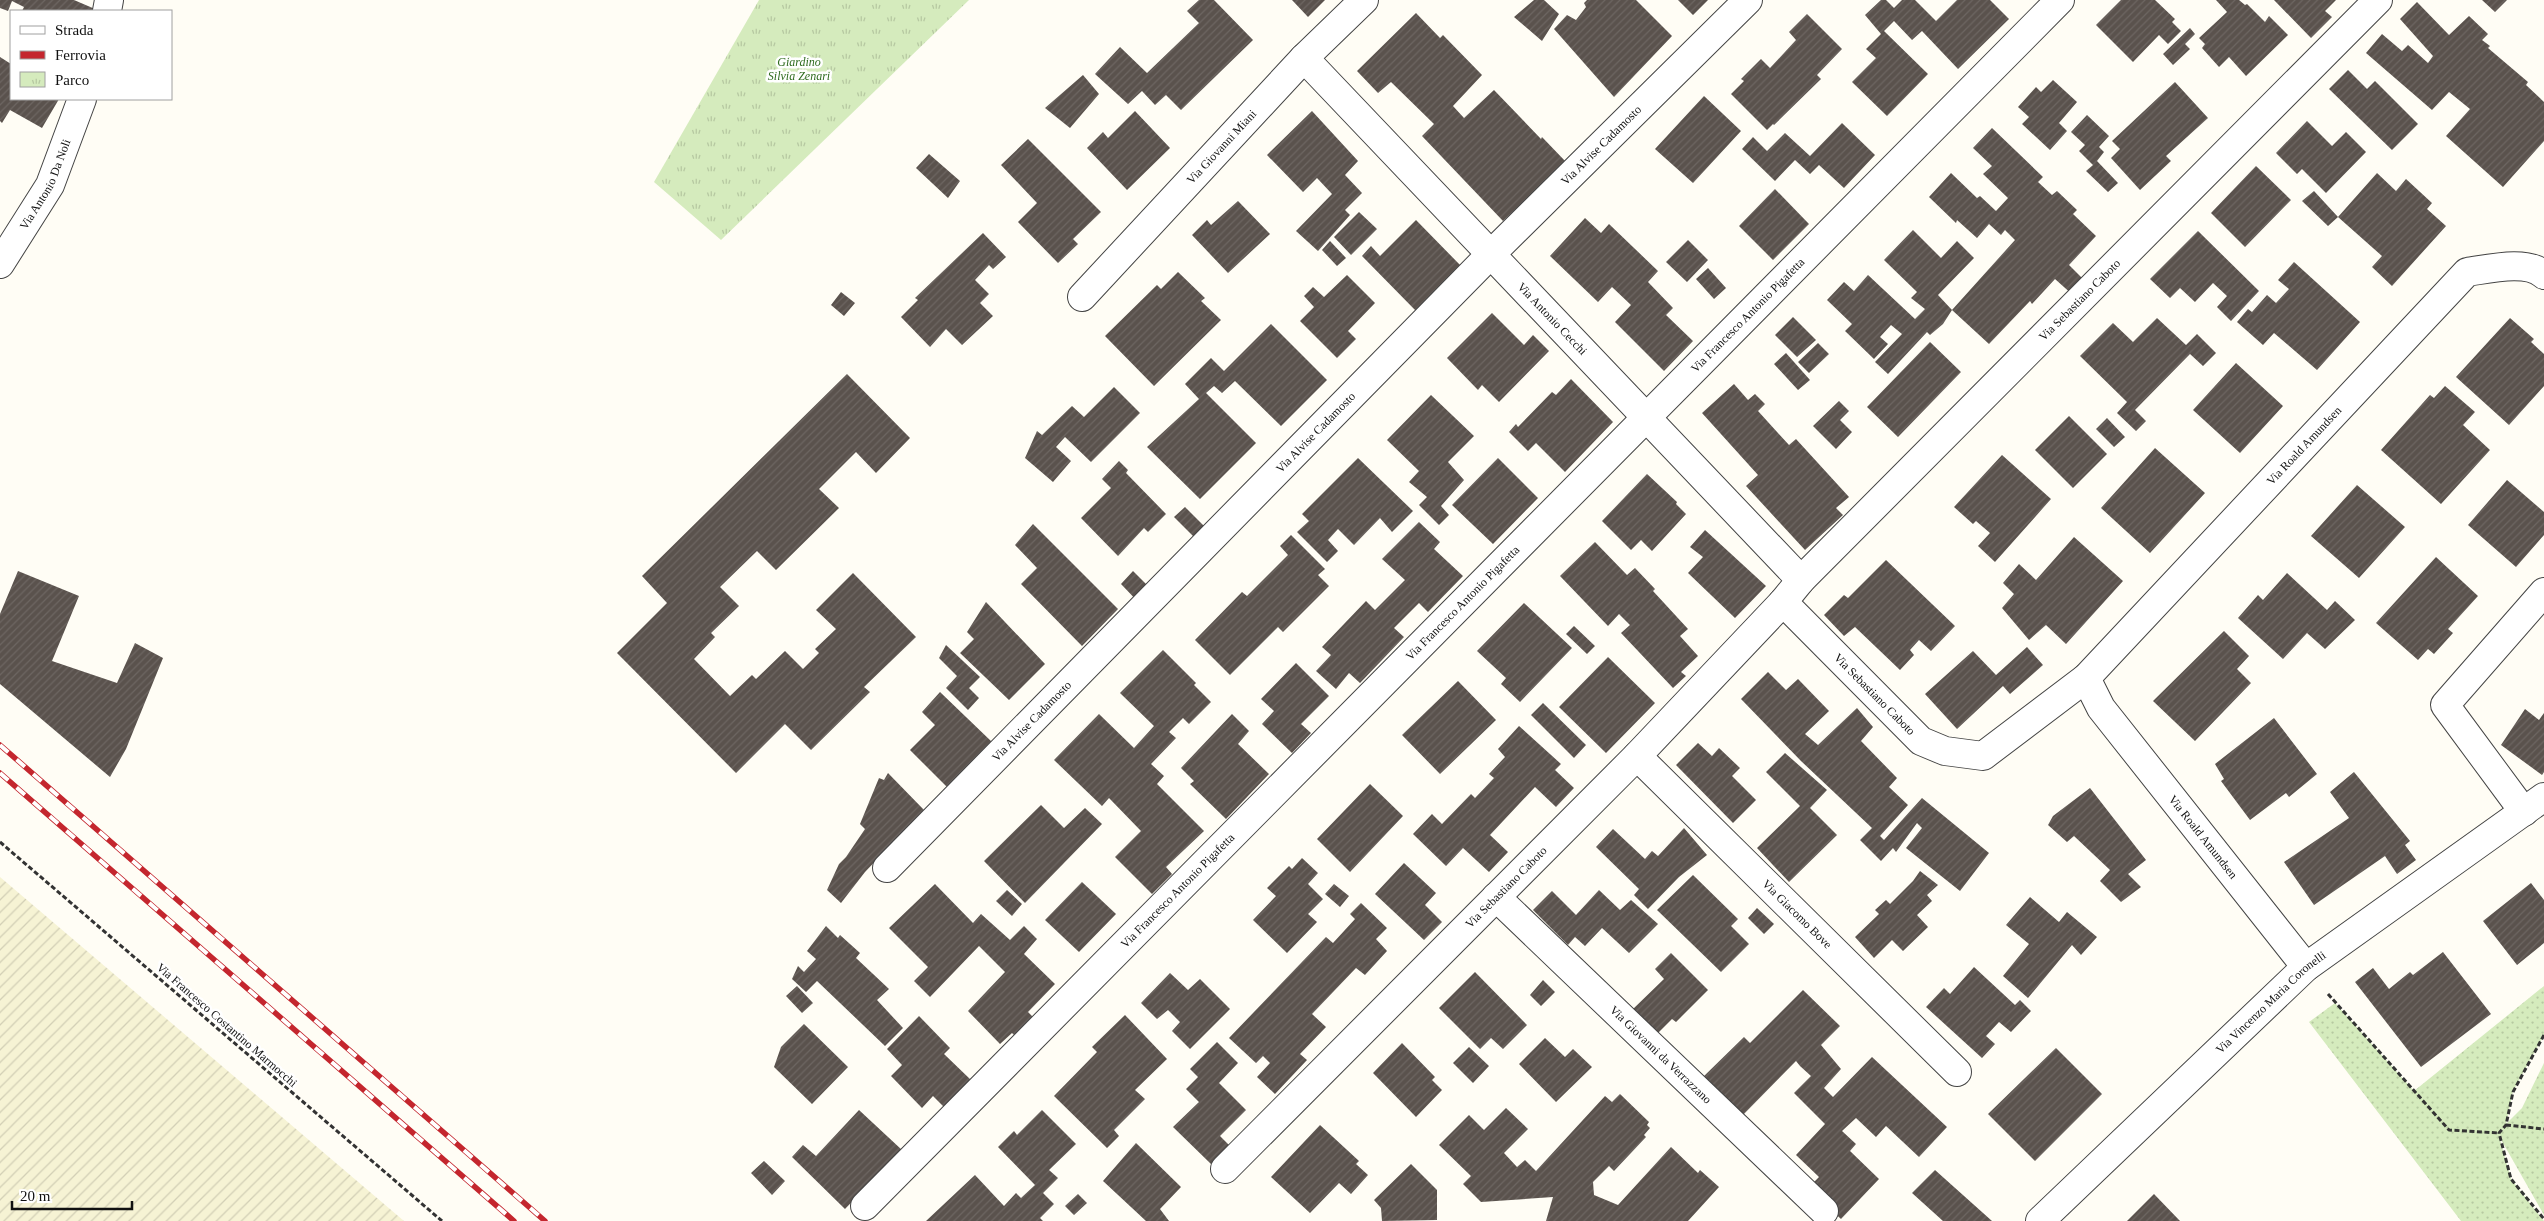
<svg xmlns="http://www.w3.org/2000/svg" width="2544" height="1221" viewBox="0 0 2544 1221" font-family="'Times New Roman',serif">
<defs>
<pattern id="farmland-furrows" width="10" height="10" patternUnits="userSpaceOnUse" patternTransform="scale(1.25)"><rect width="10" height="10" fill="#f6f3d4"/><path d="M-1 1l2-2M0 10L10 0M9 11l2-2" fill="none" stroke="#d2cfb5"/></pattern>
<pattern id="grass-dots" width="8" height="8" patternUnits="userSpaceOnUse" patternTransform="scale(1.25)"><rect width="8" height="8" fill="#d5ebbd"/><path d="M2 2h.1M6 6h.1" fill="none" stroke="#b6c8a1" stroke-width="1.8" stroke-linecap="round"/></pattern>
<pattern id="park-tufts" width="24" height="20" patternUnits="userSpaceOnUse" patternTransform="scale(1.25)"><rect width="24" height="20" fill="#d5ebbd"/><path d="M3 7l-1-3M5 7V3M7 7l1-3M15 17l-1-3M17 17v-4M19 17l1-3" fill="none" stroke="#b6c8a1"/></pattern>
<pattern id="building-hatch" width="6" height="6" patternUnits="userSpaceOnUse" patternTransform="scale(1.25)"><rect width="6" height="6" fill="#5a524d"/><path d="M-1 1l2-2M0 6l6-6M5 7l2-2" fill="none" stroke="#6d6662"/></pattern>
</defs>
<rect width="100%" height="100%" fill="#fffdf5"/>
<path fill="url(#farmland-furrows)" d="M0,877L404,1221H0Z"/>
<path fill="url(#grass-dots)" d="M2544,986V1035L2513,1091L2506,1124L2522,1108L2544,1063V1215L2499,1136L2511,1179L2544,1221H2461L2309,1022L2335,1003L2414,1091Z"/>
<path fill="url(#park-tufts)" d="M759,0H969L721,240L654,182Z"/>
<path fill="url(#building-hatch)" d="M0,0H74L95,9L94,11H22L24,7L12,1L8,11L0,8Z
M1199,0H1214L1253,40L1181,110L1166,95L1155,105L1142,91L1128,104L1095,74L1120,47L1147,73L1199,23L1187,11Z
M1292,0H1325L1308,17Z
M1534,0H1544L1559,14L1542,41L1514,17Z
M1587,0H1636L1672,36L1614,97L1554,29L1567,15L1576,20L1586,7L1584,3Z
M1678,0H1708L1693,15Z
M1881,0H1886L1894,8L1902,0H1915L1936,21L1957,0H1990L2009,19L1958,69L1922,31L1912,40L1894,21L1884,31L1928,74L1887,116L1852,82L1876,58L1866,49L1881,34L1865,15Z
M2121,0H2155L2175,19L2172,22L2181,31L2168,44L2159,35L2133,62L2096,25Z
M2216,0H2239L2245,5L2247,4L2265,22L2269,16L2288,35L2246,76L2229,57L2219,67L2202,48L2205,44L2199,38L2227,12Z
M2274,0H2336L2325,11L2332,17L2311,38Z
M2482,0H2507L2495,12Z
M2417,2L2449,35L2469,16L2488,34L2482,40L2490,46L2488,48L2528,82L2526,85L2544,102V141L2503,187L2446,136L2470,109L2449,92L2432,110L2366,53L2382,34L2402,51L2408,45L2428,63L2433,56L2400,19Z
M1416,13L1440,38L1443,35L1482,75L1453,106L1464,118L1494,90L1541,139L1542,137L1566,162L1503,221L1422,136L1434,124L1391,82L1378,93L1357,71Z
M1807,14L1842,49L1817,75L1821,79L1774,125L1773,124L1767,130L1731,94L1744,81L1741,79L1761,59L1770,68L1796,40L1789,32Z
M2190,28L2195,34L2185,44L2190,49L2173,65L2163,54Z
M0,57L11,64V99H59L42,128L10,110L2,123L0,121Z
M2348,70L2367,89L2375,81L2418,124L2392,150L2329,89Z
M1083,75L1099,94L1070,128L1045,108Z
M2053,80L2077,102L2059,123L2067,131L2050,150L2022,124L2029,117L2018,107L2036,87L2041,92Z
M2175,82L2208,118L2166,156L2171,161L2140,190L2111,158L2120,149L2112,141Z
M1704,96L1741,131L1693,183L1655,149Z
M1135,111L1170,148L1127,190L1087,148L1103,132L1108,138Z
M1312,111L1358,161L1345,175L1362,193L1345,210L1350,215L1318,251L1296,231L1332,194L1317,178L1303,192L1267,155Z
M2087,115L2109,136L2099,147L2104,152L2097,161L2118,183L2108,192L2086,171L2093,165L2079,151L2085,145L2071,132Z
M2307,121L2332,146L2346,132L2366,152L2326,193L2302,169L2297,174L2276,153Z
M1842,123L1875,155L1844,188L1819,165L1810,174L1795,160L1775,181L1742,149L1753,137L1767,151L1785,133L1810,156Z
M1992,128L2043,177L2038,182L2052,195L2057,191L2077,210L2073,214L2096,236L2069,265L2087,283L2074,296L2055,279L2032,304L2030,301L1989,344L1952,310L2015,240L2005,230L2001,235L1989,224L1977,238L1957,220L1956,223L1929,197L1951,173L1977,198L1980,196L1996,211L2008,198L1983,174L1992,166L1973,148Z
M1028,139L1101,212L1073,239L1078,244L1058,263L1018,222L1037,203L1001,165Z
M929,154L960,181L948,198L916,168Z
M2256,166L2291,200L2245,247L2211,213Z
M2377,173L2396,191L2406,179L2432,203L2427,209L2446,226L2392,286L2372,267L2382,256L2338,217Z
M1775,189L1809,224L1773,260L1739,226Z
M2314,191L2338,217L2328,226L2302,201Z
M1238,201L1270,234L1228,273L1192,235L1207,220L1211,225Z
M1359,212L1377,229L1351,255L1334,237Z
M1585,218L1601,233L1609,224L1658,271L1648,282L1673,308L1666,315L1693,341L1664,371L1615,322L1631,305L1612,287L1598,302L1550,256Z
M1416,220L1461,266L1416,311L1362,256L1371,246L1380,256Z
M1913,230L1941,258L1957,241L1974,258L1938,295L1952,310L1943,324L1930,335L1927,332L1888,374L1875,362L1902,334L1891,325L1880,337L1888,344L1874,359L1845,331L1852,324L1827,300L1844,282L1854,291L1868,275L1915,319L1925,309L1911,298L1917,292L1884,260Z
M2198,231L2259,291L2231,321L2217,307L2227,296L2213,283L2195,302L2180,288L2170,298L2150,279Z
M983,233L1006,257L993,269L989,265L975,280L989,294L980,303L993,316L962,345L946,329L930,347L901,317L918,300L915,298Z
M1688,240L1708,260L1687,282L1666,262Z
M1330,241L1346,258L1337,266L1322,250Z
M2294,262L2360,322L2317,370L2274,333L2263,345L2237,322L2248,309L2252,312L2267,295L2276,303L2289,289L2278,280Z
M1708,268L1726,288L1714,299L1696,279Z
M1178,272L1205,298L1201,301L1221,320L1154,386L1105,336L1157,285L1161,289Z
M1347,275L1375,303L1348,331L1356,339L1337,358L1300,321L1314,307L1304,296L1313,287L1324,297Z
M841,292L855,303L844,316L831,305Z
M1492,313L1524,345L1533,335L1549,351L1499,402L1482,385L1478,390L1447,358Z
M1793,317L1816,340L1797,357L1775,335Z
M2157,318L2186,345L2197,334L2216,353L2203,366L2190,354L2135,410L2146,421L2136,431L2117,413L2127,402L2080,356L2113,323L2133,342Z
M2510,318L2534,339L2531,342L2544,354V386L2509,425L2456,377Z
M1271,324L1327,380L1281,426L1235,381L1222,393L1214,386L1206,393L1256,443L1200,499L1147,447L1199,399L1185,384L1211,358L1224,371Z
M1930,342L1961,372L1898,437L1867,407Z
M1818,343L1829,354L1809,373L1798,362Z
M1786,353L1810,380L1798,390L1774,364Z
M2236,363L2283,406L2240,453L2193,410Z
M847,374L910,438L876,473L856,452L819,489L839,508L776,570L757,551L720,587L739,606L711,633L715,637L694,659L730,696L752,675L756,679L785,651L803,669L819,653L815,649L836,629L816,610L853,573L916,637L864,687L870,692L811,750L785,724L736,773L617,653L667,603L642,576Z
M1571,379L1613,422L1565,472L1536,443L1528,451L1509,432L1516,424L1518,427L1552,392L1556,395Z
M1734,384L1748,400L1755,394L1765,404L1758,411L1789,445L1796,439L1849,497L1836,508L1843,515L1805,550L1746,486L1758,475L1702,413Z
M2445,386L2475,412L2463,425L2490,450L2441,504L2381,450L2430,395L2434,398Z
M1114,387L1140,413L1091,462L1065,437L1056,447L1071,461L1053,482L1025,458L1037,431L1042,435L1072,406L1084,417Z
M1431,395L1474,436L1448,462L1464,480L1441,506L1449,515L1439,525L1419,505L1427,497L1409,482L1419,471L1387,440Z
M1839,401L1849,411L1840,420L1852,432L1836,449L1813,426Z
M2069,416L2107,454L2073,488L2035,450Z
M2107,418L2125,437L2114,447L2096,429Z
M2155,448L2205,493L2150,553L2101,508Z
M2002,455L2051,499L1995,562L1978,546L1990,533L1976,521L1973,524L1954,507Z
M1358,458L1413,511L1392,532L1380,518L1354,545L1338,529L1328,540L1338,551L1327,562L1297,532L1309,521L1302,514Z
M1498,458L1538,498L1493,544L1452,505Z
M1119,461L1128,470L1126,473L1166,514L1148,532L1144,528L1118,556L1081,518L1111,488L1102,479Z
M1647,474L1677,502L1676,504L1686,514L1652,551L1641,540L1631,550L1602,521Z
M2507,480L2544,512V535L2516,567L2468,525Z
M2357,485L2405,527L2359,578L2311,536Z
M1185,507L1206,528L1196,539L1174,517Z
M1419,522L1440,542L1434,549L1463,576L1428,612L1419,603L1394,628L1404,637L1360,683L1349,673L1336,689L1316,671L1331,655L1322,647L1366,601L1375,610L1405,580L1382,559Z
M1033,524L1118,609L1082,646L1021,584L1037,568L1015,545Z
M1705,530L1766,586L1735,618L1688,573L1703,557L1690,547Z
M1291,535L1325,569L1318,575L1329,586L1283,632L1278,627L1230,675L1195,640L1242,592L1247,596L1288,555L1280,546Z
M2074,537L2123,581L2066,644L2046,625L2029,640L2002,608L2014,594L2003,583L2019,564L2036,580Z
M1595,542L1627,575L1635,568L1655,589L1653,591L1688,629L1680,636L1698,656L1681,672L1686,676L1673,688L1621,633L1630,625L1619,614L1608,626L1560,576Z
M2436,557L2478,596L2448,629L2453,633L2434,654L2428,649L2418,660L2376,623Z
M1886,560L1955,626L1931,651L1919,640L1910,650L1914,655L1900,670L1855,627L1844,636L1824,615L1844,595L1848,598Z
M18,571L79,596L52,661L117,683L135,643L163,658L126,749L110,777L0,684V614Z
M1133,571L1155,593L1142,606L1121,584Z
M2287,573L2327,610L2335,601L2355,620L2325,649L2307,633L2283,659L2238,618L2258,595L2263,600Z
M986,602L1045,664L1009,700L960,653L974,639L967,632Z
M1524,603L1572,648L1520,702L1501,684L1506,678L1477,651Z
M1574,626L1595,646L1587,654L1566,634Z
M2224,631L2249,656L2237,669L2251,683L2195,741L2153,701Z
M946,645L980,677L969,688L979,698L968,710L946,688L957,676L939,658Z
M2027,647L2043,665L2010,694L2003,686L1957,729L1925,694L1973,651L1996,675Z
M1163,650L1196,683L1194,685L1211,702L1189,724L1183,718L1169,732L1176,738L1151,764L1164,776L1157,784L1204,831L1166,867L1172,874L1152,894L1115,857L1141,831L1109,798L1102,806L1054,760L1099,714L1134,748L1154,726L1120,693Z
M1608,657L1655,703L1606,753L1559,707Z
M1296,663L1329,696L1301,724L1311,733L1292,753L1262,724L1274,711L1261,699Z
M1768,672L1786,690L1798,679L1829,711L1805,734L1818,745L1857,708L1873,727L1861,741L1897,778L1889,787L1908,805L1880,836L1884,840L1922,798L1989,853L1960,891L1906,848L1922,828L1917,823L1896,852L1893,848L1881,861L1860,840L1872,828L1801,761L1741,699Z
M1458,681L1496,720L1440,774L1402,735Z
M940,692L992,742L948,788L910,750L935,725L922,712Z
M1543,703L1586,745L1574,758L1531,715Z
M2525,709L2539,720L2544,713V772L2542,775L2501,745Z
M1232,714L1249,731L1238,744L1269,774L1226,819L1190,784L1194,781L1181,768Z
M2274,718L2317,774L2289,797L2286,793L2250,820L2221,781L2224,779L2215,764Z
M1519,726L1561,764L1555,770L1574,788L1556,807L1535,787L1490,835L1508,852L1489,872L1463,848L1446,866L1413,834L1432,814L1442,824L1471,794L1475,798L1494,778L1489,774L1505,757L1498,749Z
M1698,743L1712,756L1719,748L1740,768L1732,776L1756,800L1733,823L1676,765Z
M1785,753L1827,790L1810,808L1837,835L1789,882L1757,848L1800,806L1766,772Z
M2354,772L2410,841L2405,845L2416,860L2397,874L2385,856L2314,905L2284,862L2349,818L2330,792Z
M888,773L924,810L865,872L841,903L827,890L839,864L846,857L865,829L860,824L879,778L884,780Z
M1370,784L1403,816L1350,872L1317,839Z
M2090,788L2146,860L2128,874L2141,887L2121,902L2100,881L2110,870L2074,836L2067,842L2048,825L2053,816Z
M1041,805L1064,828L1085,808L1102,824L1025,903L984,861Z
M1684,828L1707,855L1679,877L1648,909L1634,895L1639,889L1596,847L1613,829L1645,859L1652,851L1658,856Z
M1302,858L1318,873L1308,884L1323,899L1308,914L1317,922L1287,953L1253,920L1276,896L1267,888L1289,866L1292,869Z
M1404,863L1436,893L1425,905L1442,922L1424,940L1375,894Z
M1920,871L1938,885L1927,895L1932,901L1917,915L1928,927L1903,951L1892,940L1874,958L1855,937L1879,914L1875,910L1886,900L1890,904L1913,881Z
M1693,875L1738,919L1731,926L1749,944L1721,972L1657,910Z
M1082,882L1116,914L1079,952L1045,920Z
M2531,883L2544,900V943L2517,965L2483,921Z
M935,884L973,923L981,914L1010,940L1024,926L1037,939L1024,954L1055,984L1028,1012L1033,1017L1014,1035L1012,1033L1000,1044L968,1011L1005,972L979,946L930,997L914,981L928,967L889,928Z
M1334,884L1349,896L1340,907L1325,894Z
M1007,890L1022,904L1012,916L996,901Z
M1599,890L1620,910L1631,900L1658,924L1629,953L1602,928L1585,946L1575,937L1568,945L1533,910L1552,891L1576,915Z
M2030,897L2059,922L2067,912L2097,937L2081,955L2072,945L2028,998L2003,976L2029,944L2006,925Z
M1361,903L1387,928L1376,939L1387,951L1365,975L1356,968L1312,1014L1326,1027L1300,1054L1307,1060L1275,1094L1257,1077L1270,1063L1263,1056L1256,1063L1229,1038L1326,937L1333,943L1355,919L1350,914Z
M1757,908L1774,924L1764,934L1748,918Z
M826,926L838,938L840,935L860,953L856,958L889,989L877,1000L903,1028L885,1046L817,981L806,992L792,979L798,966L804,972L816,959L807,951Z
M2443,952L2491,1014L2421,1067L2355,982L2373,968L2389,989L2410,972L2413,975Z
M1671,953L1708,990L1676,1022L1672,1019L1656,1035L1632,1010L1664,979L1655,969Z
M1974,967L2015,1005L2020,1000L2031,1011L2011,1032L1999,1022L1986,1036L1995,1044L1982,1058L1926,1007L1944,988L1950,994Z
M1475,972L1527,1025L1503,1049L1491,1038L1480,1049L1439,1008Z
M1170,973L1188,990L1200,979L1230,1009L1190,1049L1172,1031L1180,1022L1168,1010L1157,1019L1141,1003Z
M1543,980L1555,992L1541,1006L1530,995Z
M797,986L813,1003L802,1013L786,996Z
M1803,990L1840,1026L1821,1045L1841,1069L1824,1088L1833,1097L1872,1057L1947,1127L1919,1157L1886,1126L1876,1137L1856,1118L1842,1131L1856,1144L1850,1151L1879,1179L1841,1219L1808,1188L1819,1177L1796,1155L1825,1124L1794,1093L1811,1076L1800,1066L1796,1061L1740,1118L1701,1079L1744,1037L1750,1043Z
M1125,1015L1167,1059L1135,1090L1145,1099L1114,1130L1119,1136L1107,1148L1054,1096L1097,1052L1092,1047Z
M919,1016L950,1048L944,1054L971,1080L944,1107L933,1096L922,1108L891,1076L902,1065L887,1049Z
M804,1024L848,1067L812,1104L774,1067L781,1047Z
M1545,1038L1565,1057L1573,1049L1592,1067L1556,1102L1519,1064Z
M1217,1042L1238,1063L1219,1083L1246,1110L1220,1136L1230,1146L1211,1164L1173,1127L1199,1102L1186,1089L1198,1077L1190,1069Z
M1402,1043L1435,1077L1432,1080L1442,1090L1416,1117L1373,1073Z
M1469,1047L1489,1066L1473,1083L1453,1063Z
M2056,1048L2102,1094L2035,1161L1988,1114Z
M1620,1094L1649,1122L1647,1125L1650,1128L1644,1135L1646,1137L1614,1171L1609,1166L1593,1182L1594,1195L1618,1205L1671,1147L1698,1173L1700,1170L1719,1187L1688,1221H1546L1553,1197L1481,1202L1463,1184L1471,1176L1439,1145L1469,1115L1484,1130L1506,1108L1528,1129L1504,1153L1517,1167L1525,1160L1536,1171L1605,1096L1612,1102Z
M859,1110L902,1150L845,1209L792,1157L803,1145L816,1156Z
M1042,1110L1076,1144L1049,1170L1058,1178L1043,1193L1054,1204L1040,1218L1043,1221H926L975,1175L1004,1206L1016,1193L1021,1198L1035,1185L998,1147L1014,1131L1017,1135Z
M1320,1125L1359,1161L1356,1164L1368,1175L1351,1194L1339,1183L1310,1213L1271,1177Z
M1136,1143L1181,1187L1160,1209L1169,1221H1146L1103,1181Z
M764,1161L785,1181L772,1195L751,1173Z
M1411,1164L1437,1190V1220L1382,1221L1381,1208L1374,1200Z
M1935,1170L1992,1221H1943L1912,1193Z
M1078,1194L1087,1203L1074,1215L1065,1206Z
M2154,1194L2180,1221H2127Z"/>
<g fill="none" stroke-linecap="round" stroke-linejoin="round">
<defs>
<g id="street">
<path d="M107,11L109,0"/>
<path id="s1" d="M1304,58L1801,580"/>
<path id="s2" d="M0,264L50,185L82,99"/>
<path id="s3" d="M1082,297L1304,58L1364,0"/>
<path id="s4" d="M1783,602L1921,741L1945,751L1983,756L2086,678L2467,272C2488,269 2528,259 2544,275"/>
<path id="s5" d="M2086,678L2101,708L2306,967"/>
<path id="s6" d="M1637,756L1957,1072"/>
<path d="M2524,812L2445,705L2544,592"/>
<path id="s7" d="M887,868L1491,254L1748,0"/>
<path id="s8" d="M1496,897L1824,1211"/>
<path id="s9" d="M1225,1169L1637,756L1783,602L1801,580L2378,0"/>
<path id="s10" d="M865,1206L2060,0"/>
<path id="s11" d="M2040,1221L2306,967L2544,797"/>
</g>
</defs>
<use href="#street" stroke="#444" stroke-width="30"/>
<path stroke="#333" stroke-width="3" stroke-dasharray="5 2.5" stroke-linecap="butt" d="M0,842L442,1221
M2328,994L2449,1130L2499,1133
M2544,1035L2513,1092L2506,1125L2499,1133L2511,1179L2544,1219
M2506,1125L2544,1129"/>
<use href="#street" stroke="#fff" stroke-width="28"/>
<defs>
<path id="rail" d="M0,745L545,1221
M0,773L514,1221"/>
</defs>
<use href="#rail" stroke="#c4262e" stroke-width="5.5"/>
<use href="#rail" stroke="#fff" stroke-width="4" stroke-dasharray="11" stroke-linecap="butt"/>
</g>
<g text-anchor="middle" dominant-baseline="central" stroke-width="5" stroke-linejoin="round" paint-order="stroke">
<g font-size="12" font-style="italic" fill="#2f6b1f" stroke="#fff">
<text x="799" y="62">Giardino<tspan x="799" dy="14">Silvia Zenari</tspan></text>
</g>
<g font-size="12" fill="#111" stroke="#fff">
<text stroke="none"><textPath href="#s7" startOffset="1016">Via Alvise Cadamosto</textPath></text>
<text stroke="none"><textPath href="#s3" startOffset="205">Via Giovanni Miani</textPath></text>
<text stroke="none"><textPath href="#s2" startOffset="92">Via Antonio Da Noli</textPath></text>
<text stroke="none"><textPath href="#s9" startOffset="1219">Via Sebastiano Caboto</textPath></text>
<text stroke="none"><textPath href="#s10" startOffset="1254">Via Francesco Antonio Pigafetta</textPath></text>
<text stroke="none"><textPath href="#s1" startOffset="360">Via Antonio Cecchi</textPath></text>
<text stroke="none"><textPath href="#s7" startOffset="611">Via Alvise Cadamosto</textPath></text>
<text stroke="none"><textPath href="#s4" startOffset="708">Via Roald Amundsen</textPath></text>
<text stroke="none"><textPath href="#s10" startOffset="849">Via Francesco Antonio Pigafetta</textPath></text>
<text stroke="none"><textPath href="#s4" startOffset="130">Via Sebastiano Caboto</textPath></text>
<text stroke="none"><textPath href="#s7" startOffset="206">Via Alvise Cadamosto</textPath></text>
<text stroke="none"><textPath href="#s5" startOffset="198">Via Roald Amundsen</textPath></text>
<text stroke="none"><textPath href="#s9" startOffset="398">Via Sebastiano Caboto</textPath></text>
<text stroke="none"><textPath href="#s10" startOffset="444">Via Francesco Antonio Pigafetta</textPath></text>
<text stroke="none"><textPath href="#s6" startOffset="225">Via Giacomo Bove</textPath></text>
<text stroke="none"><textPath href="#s11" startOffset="318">Via Vincenzo Maria Coronelli</textPath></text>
<text transform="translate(227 1025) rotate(41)">Via Francesco Costantino Marmocchi</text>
<text stroke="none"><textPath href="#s8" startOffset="228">Via Giovanni da Verrazzano</textPath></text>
</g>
</g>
<rect x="10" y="10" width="162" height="90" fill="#ffffff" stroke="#a0a0a0"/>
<rect x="20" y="26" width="25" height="8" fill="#ffffff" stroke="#a0a0a0"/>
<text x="55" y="35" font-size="15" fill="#111111">Strada</text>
<rect x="20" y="51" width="25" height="8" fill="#c4262e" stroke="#a0a0a0"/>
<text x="55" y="60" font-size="15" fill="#111111">Ferrovia</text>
<rect x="20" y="72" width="25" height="15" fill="url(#park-tufts)" stroke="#a0a0a0"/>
<text x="55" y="85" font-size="15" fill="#111111">Parco</text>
<path d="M12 1201v8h120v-8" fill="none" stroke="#111111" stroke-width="2.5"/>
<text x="20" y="1201" font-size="15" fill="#111111" stroke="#ffffff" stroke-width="4" paint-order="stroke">20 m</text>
</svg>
